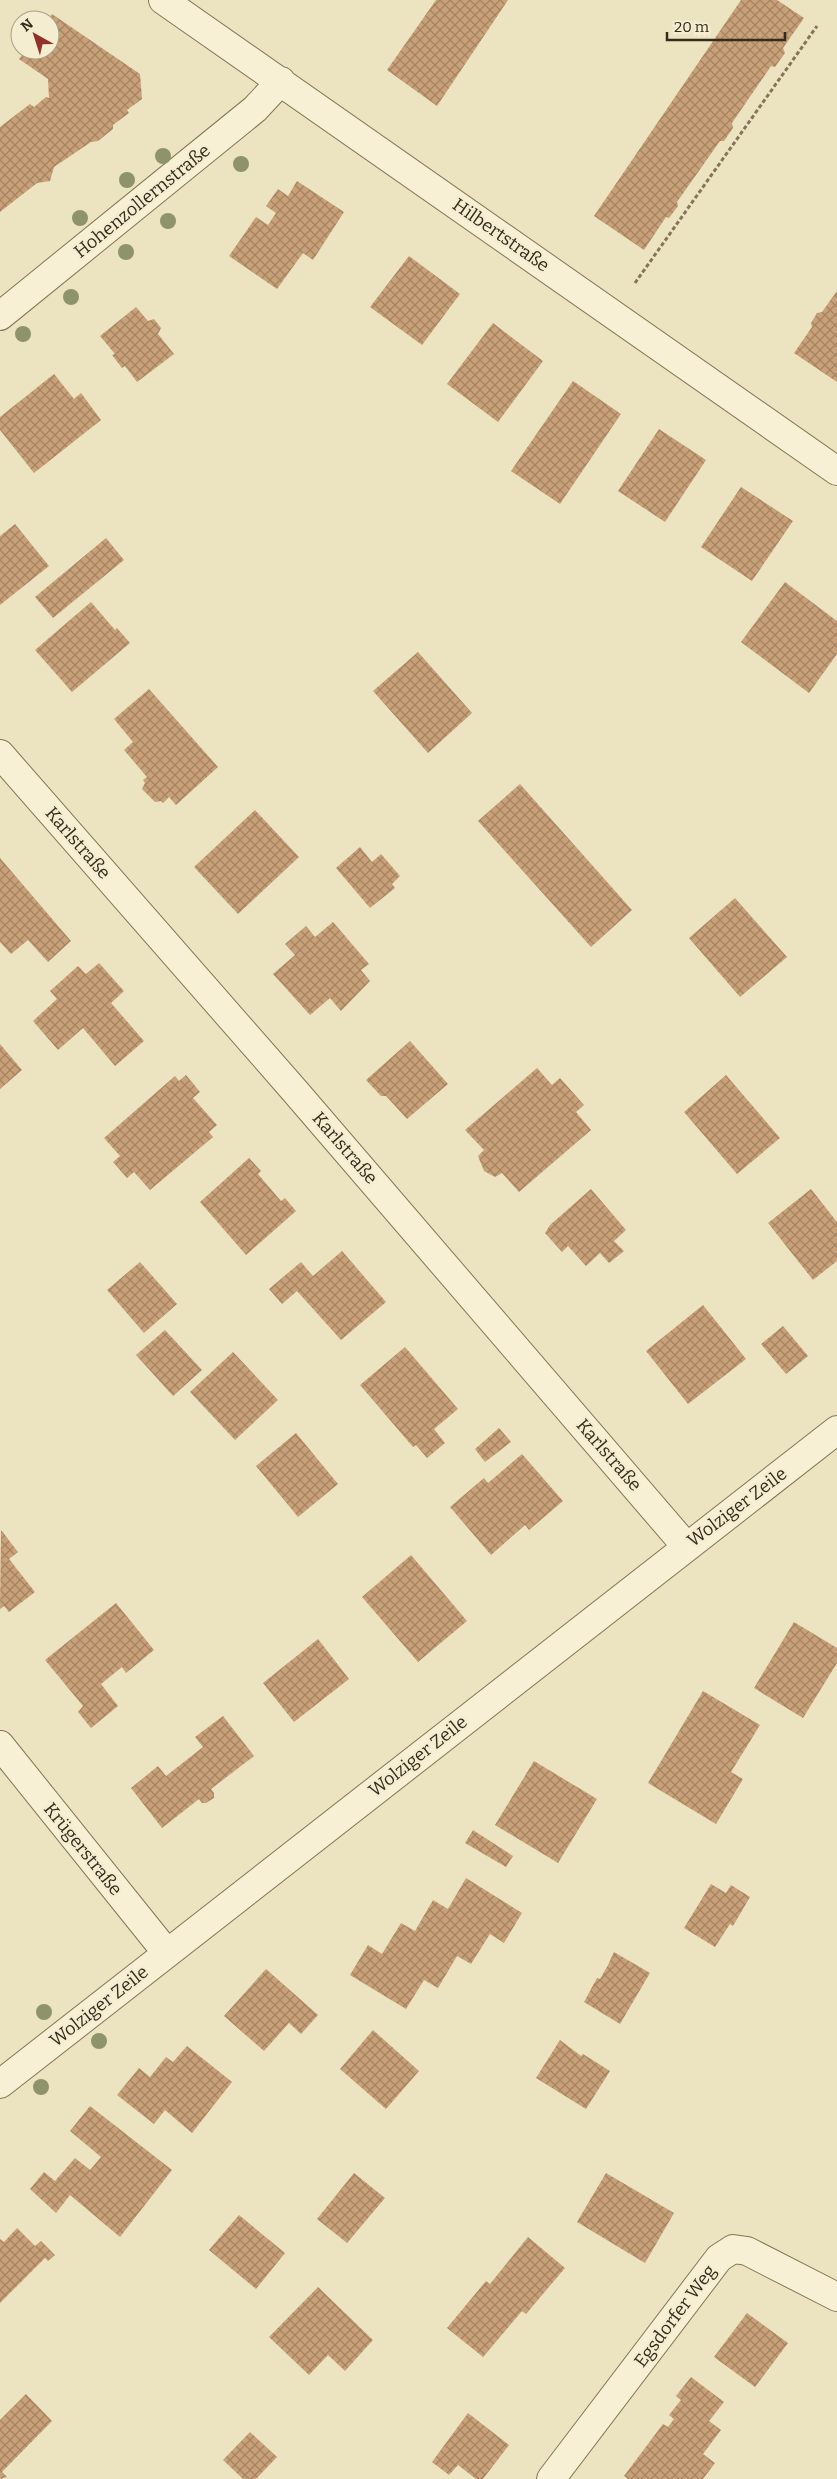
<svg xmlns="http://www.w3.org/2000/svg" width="837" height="2479" viewBox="0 0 837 2479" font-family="Bitter,serif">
<defs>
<pattern id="building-cross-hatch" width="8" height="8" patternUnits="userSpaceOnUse" patternTransform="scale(1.25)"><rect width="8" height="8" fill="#c9a178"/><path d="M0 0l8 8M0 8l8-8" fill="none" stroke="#a48362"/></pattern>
</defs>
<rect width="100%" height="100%" fill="#ece3c1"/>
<path fill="url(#building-cross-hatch)" d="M436,0H508L437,106L387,70Z
M741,0H777L804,18L783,48L785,53L775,67L771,66L732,123L733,128L724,141H720L677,202L678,206L669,218L666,217L644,250L594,216Z
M52,14L140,74L142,99L127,110L129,113L113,125V129L98,141L91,142L54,167L50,181L37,183L0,212V127L30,104L34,107L46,97L49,98L48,79L19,59L26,50H50V20H47Z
M297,181L344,212L313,260L303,253L277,289L229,256L256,217L268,225L276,213L266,206L278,189L288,196Z
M409,256L460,294L422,345L370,307Z
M837,291V382L794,353L812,327L811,323L817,313L822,312Z
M136,307L148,321L154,319L161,328L158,334L174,354L137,382L125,366L122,368L112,355L115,354L100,336Z
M493,323L543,361L498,422L447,384Z
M54,374L74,399L81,393L101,420L34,473L0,430V417Z
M573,381L621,414L560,504L511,471Z
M659,429L706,460L665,522L618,491Z
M741,487L793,521L752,581L701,547Z
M15,524L49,566L0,605V536Z
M106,538L124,560L53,618L35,597Z
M785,582L837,621V654L809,693L741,642Z
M91,602L115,630L117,628L130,643L72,692L35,650Z
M418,652L472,713L428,753L373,691Z
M149,689L218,767L176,805L169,797L163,803L161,801L155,802L142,789L145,783L143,780L147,777L124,750L133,742L114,719Z
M520,784L632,910L591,947L478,821Z
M255,810L299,857L238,914L194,867Z
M360,847L372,862L381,854L400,876L392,884L395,888L370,908L336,868Z
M0,858L71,941L48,962L28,940L11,954L0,942Z
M735,898L787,957L740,997L689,938Z
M333,922L369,964L361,970L370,981L341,1011L330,998L310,1015L273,974L295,955L285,944L306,926L315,937Z
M99,963L124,991L111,1003L144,1041L115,1066L83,1028L58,1050L33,1021L57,999L50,991L78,966L86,974Z
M410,1041L448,1084L407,1119L386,1096H381L366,1080Z
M0,1044L22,1070L0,1089Z
M537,1068L552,1085L560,1078L584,1105L576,1112L591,1130L519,1192L502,1173L495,1177L484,1171L478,1156L484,1150L465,1130Z
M186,1075L200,1092L193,1098L217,1125L209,1132L213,1137L150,1190L134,1172L127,1178L113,1162L120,1156L104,1138L175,1076L179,1081Z
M726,1075L780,1138L737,1174L684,1112Z
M249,1158L261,1171L258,1174L281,1201L285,1198L296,1211L246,1255L200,1202Z
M591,1189L626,1230L614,1241L624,1251L609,1263L600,1253L586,1266L568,1246L562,1252L545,1233L550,1225Z
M811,1189L837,1222V1261L813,1280L768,1223Z
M342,1251L386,1302L341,1340L297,1291L282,1304L269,1289L301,1262L313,1276Z
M140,1262L177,1304L144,1333L107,1290Z
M703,1305L746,1359L688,1404L646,1351Z
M783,1326L808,1356L786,1374L761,1344Z
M165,1330L202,1370L173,1396L136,1355Z
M405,1347L458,1409L434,1429L445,1443L427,1458L416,1445L413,1447L360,1385Z
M233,1352L278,1400L235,1440L190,1392Z
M499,1428L511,1442L485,1462L475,1449Z
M296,1433L338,1484L298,1517L256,1466Z
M522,1454L563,1501L529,1530L525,1525L491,1555L450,1507L484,1478L488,1483Z
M1,1530L18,1552L9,1559L35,1592L9,1612L4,1606L0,1609Z
M411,1555L467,1621L418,1662L362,1597Z
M116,1603L154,1650L126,1673L122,1667L101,1684L118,1706L91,1728L78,1712L83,1706L45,1660Z
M794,1622L837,1648V1663L803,1718L754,1688Z
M318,1639L349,1679L294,1722L263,1683Z
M703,1691L760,1725L731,1772L743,1779L716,1824L648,1783Z
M223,1716L254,1756L211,1789L214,1793V1798L206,1803H202L199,1799L162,1828L131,1788L158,1766L166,1776L203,1747L195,1737Z
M534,1761L597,1799L558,1863L495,1825Z
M473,1830L513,1856L506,1867L465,1843Z
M466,1878L522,1913L504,1943L490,1934L471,1964L457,1956L438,1988L424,1980L406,2009L350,1975L368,1945L382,1954L401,1923L415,1931L433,1900L448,1909Z
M711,1884L726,1893L731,1885L750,1897L733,1926L730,1924L715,1947L684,1928Z
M614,1952L650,1973L620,2024L584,2002L597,1978L600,1979L608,1965Z
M266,1969L318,2015L301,2034L289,2023L264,2051L224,2016Z
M373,2030L419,2071L386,2109L340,2069Z
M560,2040L581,2056L583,2054L610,2071L586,2109L536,2078Z
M187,2046L232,2082L192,2133L165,2110L154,2124L117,2095L139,2068L150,2077L166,2057L173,2062Z
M90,2106L172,2170L120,2237L70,2195L56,2213L30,2189L44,2172L55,2181L75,2158L90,2170L101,2157L70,2131Z
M354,2173L385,2198L347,2243L317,2219Z
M606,2173L674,2213L645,2263L577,2222Z
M239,2215L285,2253L256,2289L209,2250Z
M17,2228L35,2246L41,2241L55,2255L48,2261L45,2258L0,2303V2239L4,2242Z
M528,2237L565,2268L526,2314L522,2311L483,2357L447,2328L486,2281L490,2284Z
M318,2287L373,2340L345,2371L328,2355L309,2375L269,2337Z
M747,2313L788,2343L755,2387L714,2357Z
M691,2377L724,2402L709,2421L721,2430L703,2454L715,2463L703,2479H628L624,2476L663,2424L668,2427L674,2419L669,2415L681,2400L676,2396Z
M26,2394L52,2421L2,2472L7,2477L0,2479V2420Z
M468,2413L509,2445L483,2479H476L458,2465L449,2475L432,2462Z
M250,2432L277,2457L256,2479H243L223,2460Z"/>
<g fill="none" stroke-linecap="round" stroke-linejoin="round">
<defs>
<path id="minor" d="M163,0L837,471
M0,316L255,109L281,81
M0,754L294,1090L686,1546
M0,1745L167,1953
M0,2084L837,1430
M551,2479L719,2258L733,2249L747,2251L837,2297"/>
</defs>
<use href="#minor" stroke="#857459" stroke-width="30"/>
<path stroke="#857459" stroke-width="3" stroke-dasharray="4 2.5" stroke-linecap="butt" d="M635,283L817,26"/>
<use href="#minor" stroke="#f7f0d4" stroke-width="28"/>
</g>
<g fill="#8e936b">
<circle cx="163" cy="156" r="8"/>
<circle cx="241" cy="164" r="8"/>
<circle cx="127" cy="180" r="8"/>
<circle cx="80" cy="218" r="8"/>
<circle cx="168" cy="221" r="8"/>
<circle cx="126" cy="252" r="8"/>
<circle cx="71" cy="297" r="8"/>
<circle cx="23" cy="334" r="8"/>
<circle cx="44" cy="2012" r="8"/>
<circle cx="99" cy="2041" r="8"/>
<circle cx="41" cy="2087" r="8"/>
</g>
<g text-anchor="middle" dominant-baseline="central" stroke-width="4.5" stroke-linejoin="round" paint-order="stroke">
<g font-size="18" fill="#352b1d" stroke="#f4edd0">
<text transform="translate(142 201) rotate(-39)">Hohenzollernstraße</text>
<text transform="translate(501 235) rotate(35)">Hilbertstraße</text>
<text transform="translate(78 843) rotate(49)">Karlstraße</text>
<text transform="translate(345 1148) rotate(49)">Karlstraße</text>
<text transform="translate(609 1455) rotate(49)">Karlstraße</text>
<text transform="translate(737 1507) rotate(-37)">Wolziger Zeile</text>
<text transform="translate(418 1756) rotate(-38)">Wolziger Zeile</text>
<text transform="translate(83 1849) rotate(51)">Krügerstraße</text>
<text transform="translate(99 2006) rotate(-38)">Wolziger Zeile</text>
<text transform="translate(675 2316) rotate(-53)">Egsdorfer Weg</text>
</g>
</g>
<g transform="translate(35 35) rotate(321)"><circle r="24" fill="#f4edd0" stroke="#a89f88"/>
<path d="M0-4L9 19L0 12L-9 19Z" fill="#92332b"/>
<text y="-8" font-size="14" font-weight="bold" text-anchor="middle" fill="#352b1d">N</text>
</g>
<path d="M667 32v8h118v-8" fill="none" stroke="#352b1d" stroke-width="2.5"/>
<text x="674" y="32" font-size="15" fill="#352b1d" stroke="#f4edd0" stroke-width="4" paint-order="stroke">20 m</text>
</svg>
